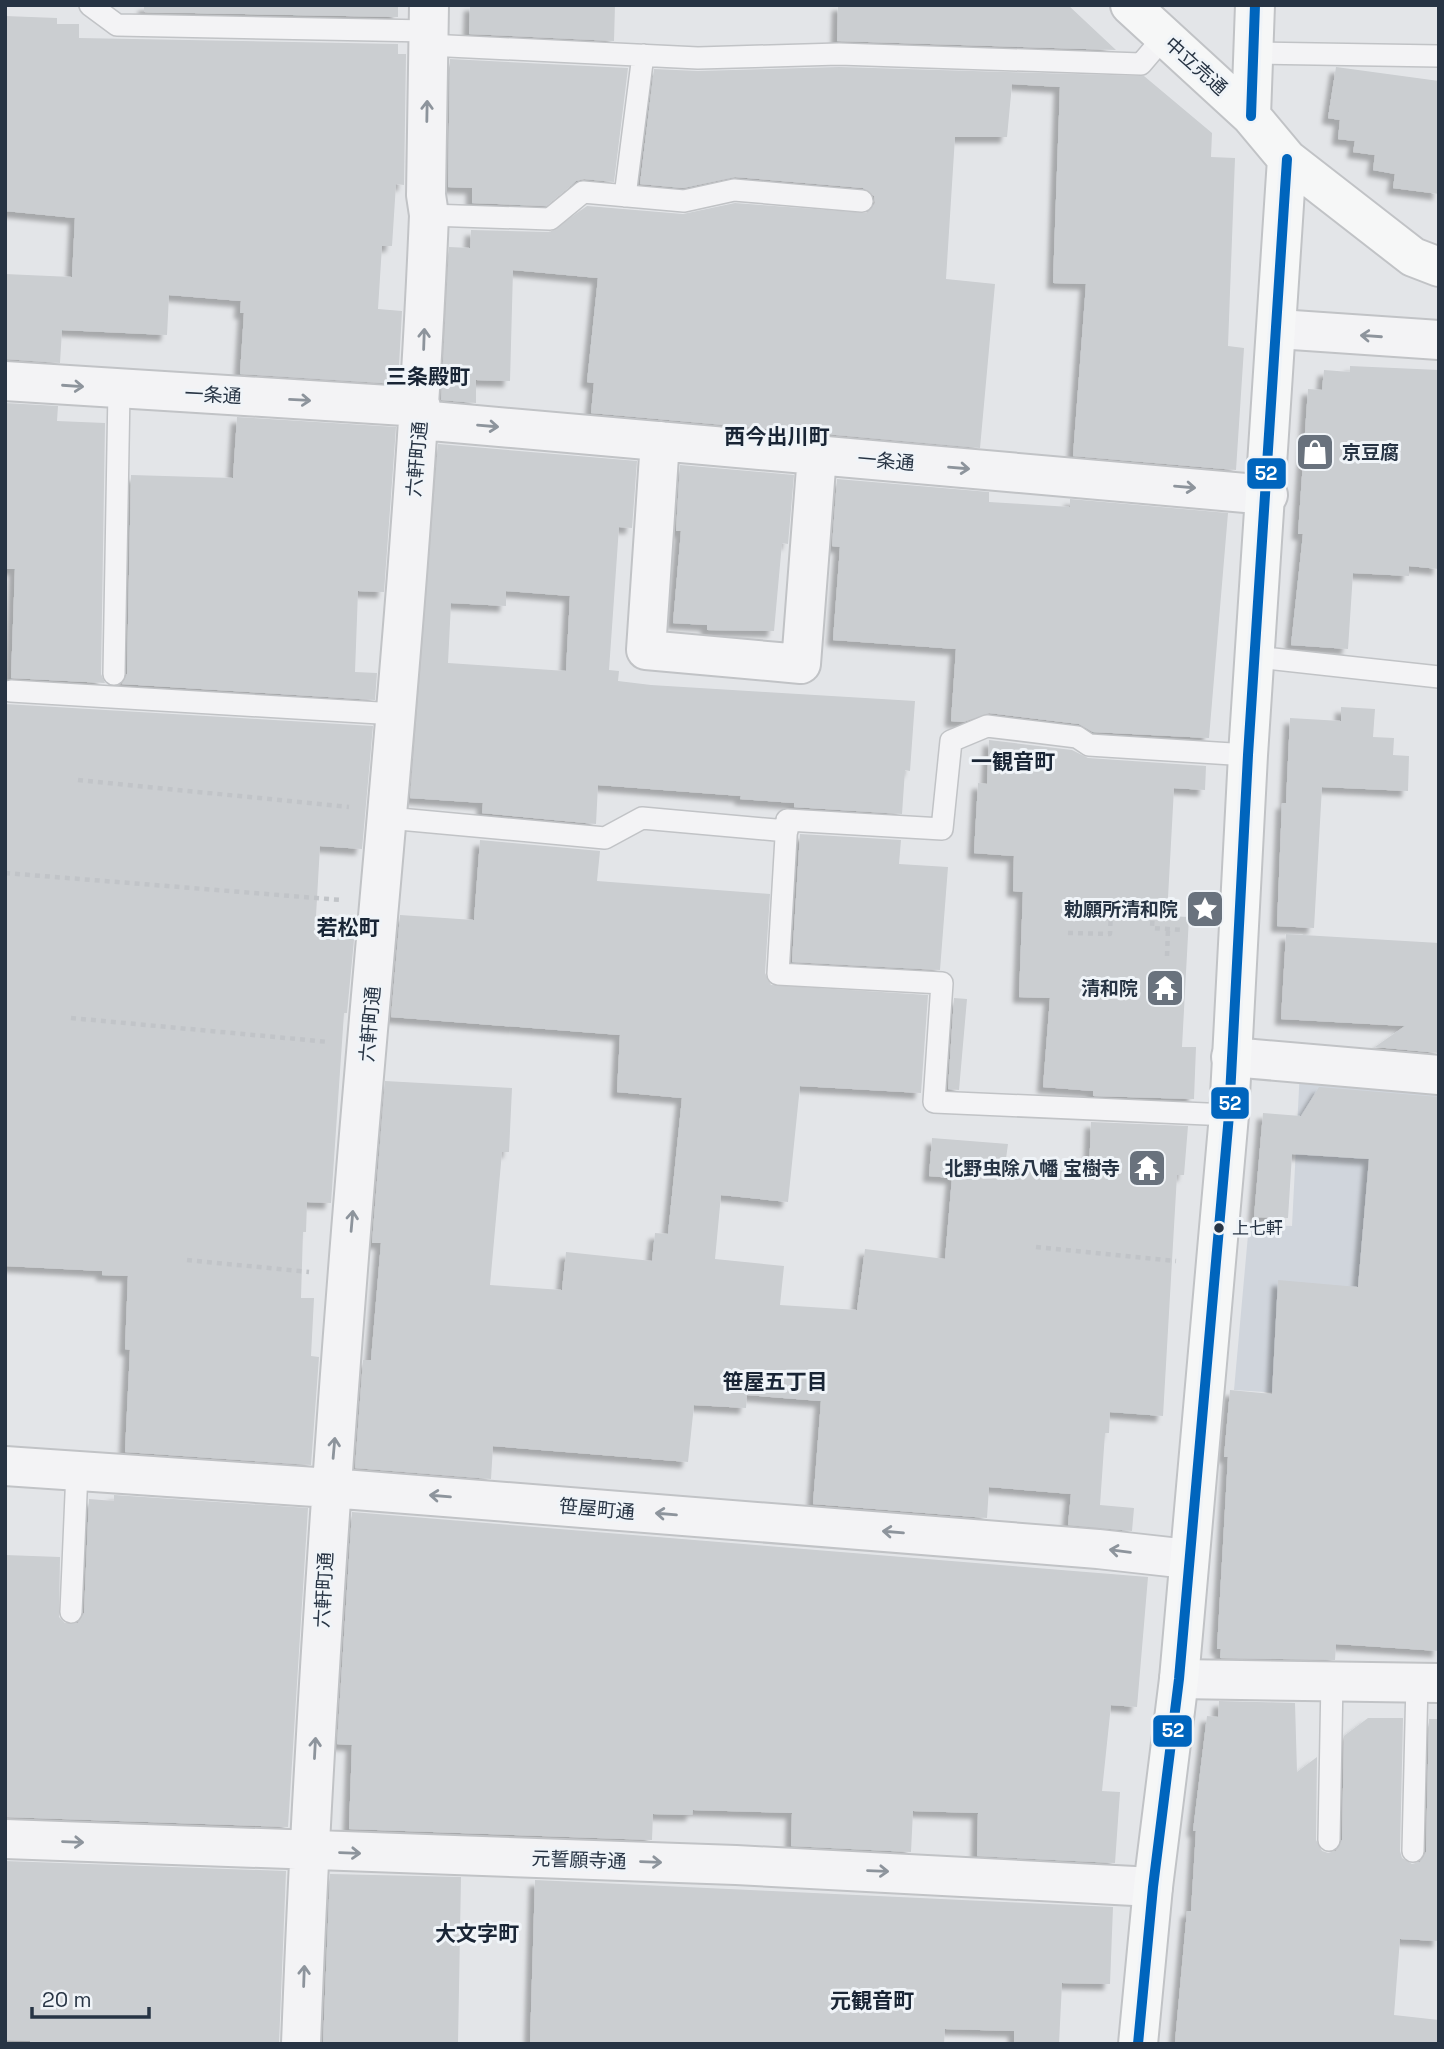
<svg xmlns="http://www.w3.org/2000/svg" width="1444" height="2049" viewBox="0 0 1444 2049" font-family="'Space Grotesk','Noto Sans JP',sans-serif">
<defs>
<filter id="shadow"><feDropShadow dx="-6" dy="6" stdDeviation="2" flood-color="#0004"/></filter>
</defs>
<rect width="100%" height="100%" fill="#e3e5e8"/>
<path fill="#d0d5dc" d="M1300,1069L1439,1078V1481L1281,1393L1234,1390L1249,1224L1292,1226Z"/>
<path fill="#cbced1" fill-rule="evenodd" filter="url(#shadow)" d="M144,5H398V17L144,12Z
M470,5H615L614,41L469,34Z
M838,5H1068L1116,50L837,41Z
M5,16L57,18V24H79V38L398,44V54H406L404,185L396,184L392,246H382L378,309L402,311L398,384L240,374L244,313H240L241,301L169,295L167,335L62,330L60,363L5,359V274L72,277L75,218L5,211Z
M450,59L628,68L614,182L584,179L576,181L546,206L472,203V188L448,187Z
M839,67L1144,76L1212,133L1211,157L1235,158L1228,346L1244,348L1236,470L1073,456L1086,284L1053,283L1060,87L1012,84L1007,137H955L946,279L995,284L980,448L591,413L594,383L587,382L598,278L513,270L510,381L476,380V403L441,400L449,247L470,248L471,230L550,232L587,206L683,214L735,203L868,213L875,203L874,196L863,188L735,177L683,188L640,184L654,69L698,71Z
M1336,67L1439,81V194L1393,188L1395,174L1373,170L1375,155L1353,152L1355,141L1338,139L1340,120L1328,118Z
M1350,366L1439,370V569L1409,566V576L1353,573L1348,649L1291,645L1303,534H1298L1308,389L1322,390L1324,370L1350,372Z
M5,403L58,406L57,421L105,423L101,674L105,683L11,678L15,569H5Z
M237,417L396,427L384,592L358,591L355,672L377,673L375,700L122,684L127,674L131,475L233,478Z
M438,444L637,461L632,528L619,527L609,670L619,671L618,681L651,685L915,701L910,771L905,770L902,814L794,807V803L740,799L741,796L598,785L596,824L482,813L483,803L410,798ZM506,591L570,596L566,671L448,663L451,603L506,606Z
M680,465L794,475L788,544L782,543L774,631L707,630V625L673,623L681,531H676Z
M837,479L989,492V502L1070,507V499L1228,513L1209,738L1093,732L1079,724L989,713L963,722L951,721L956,649L833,640L840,547L832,546Z
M5,704L373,726L362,849L320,846L316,916L356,919L347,1013H344L331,1203L307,1202L306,1232H303L301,1298H314L311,1356L319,1357L311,1465L125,1452L130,1350L125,1349L128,1276L102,1275V1271L5,1266Z
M1341,707L1375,709L1373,737L1394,738L1393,755L1409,756L1408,791L1322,787L1314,928L1277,926L1282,803H1286L1290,718L1341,721Z
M989,740L1072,750L1088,758L1206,766L1205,790L1174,788L1167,916L1189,917L1182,1047H1196L1194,1099L1093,1096V1091L1043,1087L1050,998L1019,997L1023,892L1013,891L1014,856L974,853L978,783L987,784Z
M800,834L901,840L899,864L948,867L940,970L792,962Z
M480,840L600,851L597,881L770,894L765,973L771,985L928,995L921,1093L800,1086L788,1202L721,1195L715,1259L784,1266L780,1305L857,1310L865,1249L945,1259L952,1178L929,1176L932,1138L1008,1144L1005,1166L1089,1173L1091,1122L1188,1126L1184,1175H1177L1163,1416L1110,1412L1109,1433H1105L1100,1505L1134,1508L1132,1531L1068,1525L1071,1494L989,1487L987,1518L813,1504L821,1401L747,1395L746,1408L694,1405L688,1462L493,1446L491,1479L355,1468L363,1360H371L381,1243H372L385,1081L512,1088L509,1152H502L490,1285L562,1290L566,1252L652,1261L655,1233L668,1234L682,1098L617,1092L620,1035L391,1017L400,915L474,920Z
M1286,934L1439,943V1053L1375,1047L1405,1026L1281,1019Z
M954,998L967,999L959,1090L948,1089Z
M1319,1087L1439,1097V1651L1336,1644L1335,1660L1220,1658L1221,1649H1217L1228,1457H1224L1230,1390L1272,1394L1278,1280L1358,1287L1369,1159L1292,1154L1288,1218L1254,1217L1263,1113L1301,1116Z
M114,1495L308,1508L288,1827L5,1817V1555L60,1557L59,1617L65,1623H78L84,1613L89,1499L114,1501Z
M352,1512L1148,1577L1137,1707L1111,1705L1102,1791L1120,1792L1115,1863L977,1856L978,1813L913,1811L911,1852L791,1846L792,1813L693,1810L692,1815L653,1814L652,1840L349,1829L352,1745L337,1744Z
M1219,1701L1295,1703L1297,1772L1317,1757L1316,1840L1322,1851L1328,1853L1336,1851L1342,1840L1344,1736L1368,1718H1403L1400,1851L1402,1858L1412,1864L1420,1862L1426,1852L1429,1719H1439V1941L1400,1939L1394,2015L1439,2020V2044L1175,2042L1187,1911H1191L1196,1831H1193L1207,1716L1218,1717Z
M5,1861L286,1871L279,2044H30V2041L5,2040Z
M330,1874L461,1877L458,2044H323Z
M535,1880L1113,1907L1110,1984L1062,1983L1059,2044H1014V2031L945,2029L944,2044H530Z"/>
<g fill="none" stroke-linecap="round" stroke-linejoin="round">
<defs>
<path id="lane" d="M90,5L117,25L428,31
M428,45L698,58L839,54L1141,64L1164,37
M1254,53L1439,56
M625,196L643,55
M429,215L550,219L583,192L684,201L734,190L862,201
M1256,657L1439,677
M114,674L119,390
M11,691L396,714
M388,818L605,838L642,818L787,831
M1229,1115L934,1102L942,983L778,974L787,820L942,829L951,741L987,726L1077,737L1089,745L1248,755
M71,1612L77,1471
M1329,1840L1332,1680
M1413,1851L1417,1682"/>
<path id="street" d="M1278,329L1439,340
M5,381L421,407
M420,420L1268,495
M660,441L646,650L801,664L817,455
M1231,1057L1439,1075
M5,1466L330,1488L1098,1549L1188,1559
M1179,1679L1439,1683
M5,1839L736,1865L1153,1887
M301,2044C311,1777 329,1510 350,1244C377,901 415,559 429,215L426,195L429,5"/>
<path id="secondary" d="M1130,5L1251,116L1287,159L1413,257L1439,267
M1251,116L1255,5
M1138,2044L1153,1887L1179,1679L1229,1115L1248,755L1287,159"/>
</defs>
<use href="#lane" stroke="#c1c3c6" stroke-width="24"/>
<use href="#street" stroke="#c1c3c6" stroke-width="42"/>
<use href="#secondary" stroke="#c1c3c6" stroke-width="42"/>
<path stroke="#c1c4c8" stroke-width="4.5" stroke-dasharray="5 5" stroke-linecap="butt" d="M78,780L349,807
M5,873L341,900
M1068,933L1110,934L1111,909L1153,910L1152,928L1182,930
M1167,956L1168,930
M71,1018L329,1042
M1036,1247L1176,1261
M187,1260L309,1272"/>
<use href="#lane" stroke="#f3f3f5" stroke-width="21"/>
<use href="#street" stroke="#f3f3f5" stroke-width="38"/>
<use href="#secondary" stroke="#f6f7f7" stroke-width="38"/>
<defs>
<path id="bus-1" d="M1251,116L1255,5
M1138,2044L1153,1887L1179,1679L1229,1115L1248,755L1287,159"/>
</defs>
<use href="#bus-1" stroke="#f0f4f8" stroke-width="16"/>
<use href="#bus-1" stroke="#0065bd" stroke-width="10"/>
</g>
<defs><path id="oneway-shaft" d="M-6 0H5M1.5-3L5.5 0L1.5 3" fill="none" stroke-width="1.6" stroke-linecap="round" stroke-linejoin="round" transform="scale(1.75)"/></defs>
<g stroke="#8d949c">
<use href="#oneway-shaft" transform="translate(427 111) rotate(-89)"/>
<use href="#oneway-shaft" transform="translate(1371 336) rotate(-176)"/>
<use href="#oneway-shaft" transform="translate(424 339) rotate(-88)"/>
<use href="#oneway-shaft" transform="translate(73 386) rotate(4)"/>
<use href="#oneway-shaft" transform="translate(300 400) rotate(3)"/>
<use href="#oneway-shaft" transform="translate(488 426) rotate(5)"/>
<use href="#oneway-shaft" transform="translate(959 468) rotate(5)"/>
<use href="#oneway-shaft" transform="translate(1185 487) rotate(5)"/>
<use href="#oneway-shaft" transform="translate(352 1221) rotate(-85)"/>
<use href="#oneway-shaft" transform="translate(334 1448) rotate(-85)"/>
<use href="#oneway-shaft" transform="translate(440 1496) rotate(-175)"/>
<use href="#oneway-shaft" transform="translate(666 1514) rotate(-175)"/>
<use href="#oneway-shaft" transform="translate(893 1532) rotate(-175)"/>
<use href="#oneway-shaft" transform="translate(1120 1551) rotate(-173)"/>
<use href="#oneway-shaft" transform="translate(315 1748) rotate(-87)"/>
<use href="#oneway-shaft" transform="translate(73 1842) rotate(2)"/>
<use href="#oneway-shaft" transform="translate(350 1853) rotate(2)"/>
<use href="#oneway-shaft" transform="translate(651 1862) rotate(2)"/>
<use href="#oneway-shaft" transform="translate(878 1871) rotate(2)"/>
<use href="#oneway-shaft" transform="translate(304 1976) rotate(-88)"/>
</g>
<defs>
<symbol id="shop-square" viewBox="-11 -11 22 22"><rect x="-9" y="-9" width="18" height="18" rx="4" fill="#69727d" stroke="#f0f4f8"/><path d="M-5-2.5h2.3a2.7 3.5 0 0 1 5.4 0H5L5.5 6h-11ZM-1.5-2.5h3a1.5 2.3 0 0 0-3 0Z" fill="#fff"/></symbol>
<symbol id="sight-square" viewBox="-11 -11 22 22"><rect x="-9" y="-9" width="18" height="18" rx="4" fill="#69727d" stroke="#f0f4f8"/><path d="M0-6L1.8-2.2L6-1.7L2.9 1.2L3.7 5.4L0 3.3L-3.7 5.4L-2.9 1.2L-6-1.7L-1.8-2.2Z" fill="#fff"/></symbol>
<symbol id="temple-square" viewBox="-11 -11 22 22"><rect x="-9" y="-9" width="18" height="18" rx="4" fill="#69727d" stroke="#f0f4f8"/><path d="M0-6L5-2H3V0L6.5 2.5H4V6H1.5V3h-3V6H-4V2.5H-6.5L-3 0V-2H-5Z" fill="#fff"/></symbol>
</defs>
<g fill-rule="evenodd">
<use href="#shop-square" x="1293" y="430" width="44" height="44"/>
<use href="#sight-square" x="1183" y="887" width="44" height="44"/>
<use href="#temple-square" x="1143" y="966" width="44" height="44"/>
<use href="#temple-square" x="1125" y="1146" width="44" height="44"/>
</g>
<circle fill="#273444" stroke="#f0f4f8" stroke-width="2.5" cx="1219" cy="1228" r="6"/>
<g text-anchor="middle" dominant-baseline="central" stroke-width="6" stroke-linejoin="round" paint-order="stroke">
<g font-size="17" fill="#273444" stroke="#f0f4f8" text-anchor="start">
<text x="1232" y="1228">上七軒</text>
</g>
<g font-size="19" fill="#273444" stroke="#f0f4f8">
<text transform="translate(1196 66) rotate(42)">中立売通</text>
<text transform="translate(213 395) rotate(3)">一条通</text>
<text transform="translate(417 459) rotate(-85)">六軒町通</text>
<text transform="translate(886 461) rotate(5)">一条通</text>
<text transform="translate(370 1024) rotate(-85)">六軒町通</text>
<text transform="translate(597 1509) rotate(5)">笹屋町通</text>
<text transform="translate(324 1590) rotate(-87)">六軒町通</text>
<text transform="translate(579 1860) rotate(2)">元誓願寺通</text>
</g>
<g font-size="19" font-weight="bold" fill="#273444" stroke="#f0f4f8" text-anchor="end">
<text x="1342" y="452" text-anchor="start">京豆腐</text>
<text x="1178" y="909">勅願所清和院</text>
<text x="1138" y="988">清和院</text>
<text x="1120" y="1168">北野虫除八幡 宝樹寺</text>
</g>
<g font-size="21" font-weight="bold" fill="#192535" stroke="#f0f4f8">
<text x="428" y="376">三条殿町</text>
<text x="777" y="436">西今出川町</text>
<text x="1013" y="761">一観音町</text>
<text x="348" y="927">若松町</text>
<text x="775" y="1381">笹屋五丁目</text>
<text x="477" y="1933">大文字町</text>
<text x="872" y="2000">元観音町</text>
</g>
</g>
<g stroke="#f0f4f8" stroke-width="2.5">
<rect x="1246" y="457" width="41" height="33" rx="7" fill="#0065bd"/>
<rect x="1210" y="1086" width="40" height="34" rx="7" fill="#0065bd"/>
<rect x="1152" y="1714" width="41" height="34" rx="7" fill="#0065bd"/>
</g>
<g font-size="19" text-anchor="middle" font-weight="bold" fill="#fff">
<text x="1266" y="480">52</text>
<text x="1230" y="1110">52</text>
<text x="1173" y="1737">52</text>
</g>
<rect width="1444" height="2049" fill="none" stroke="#273444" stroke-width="14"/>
<path d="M32 2007v10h117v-10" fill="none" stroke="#273444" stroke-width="3.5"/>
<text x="42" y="2007" font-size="21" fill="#273444" stroke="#f0f4f8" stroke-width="5" paint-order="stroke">20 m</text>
</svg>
